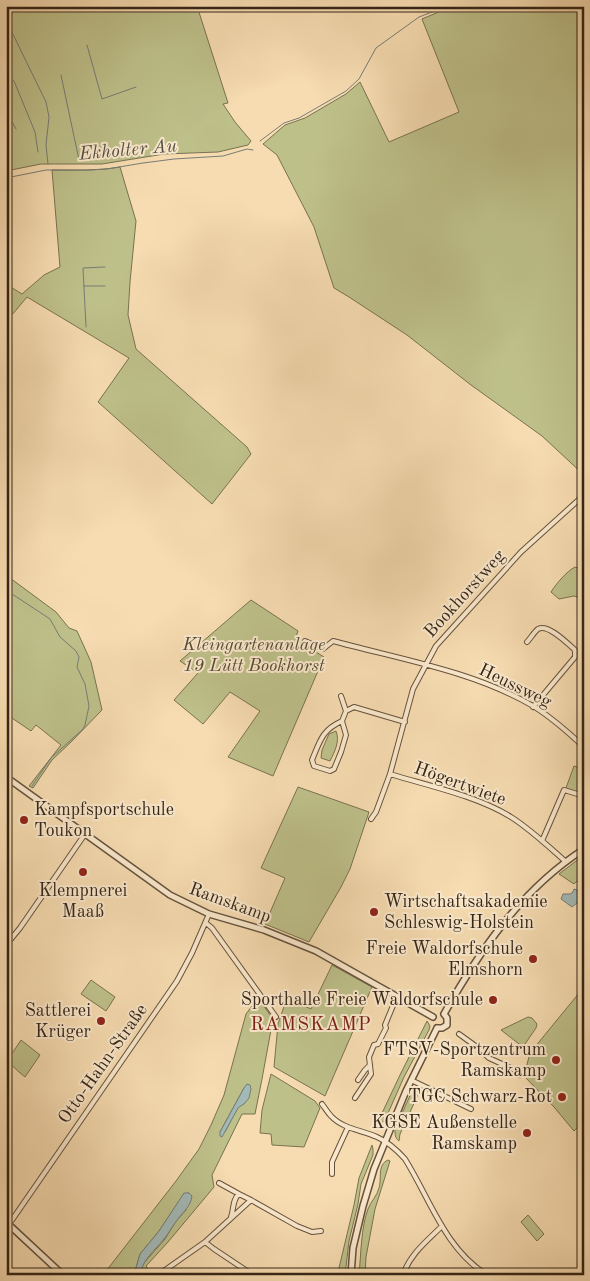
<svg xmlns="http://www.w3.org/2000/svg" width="590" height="1281" viewBox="0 0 590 1281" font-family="'Old Standard TT',serif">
<rect width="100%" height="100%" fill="#f7dcb1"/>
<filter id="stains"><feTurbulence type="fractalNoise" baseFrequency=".004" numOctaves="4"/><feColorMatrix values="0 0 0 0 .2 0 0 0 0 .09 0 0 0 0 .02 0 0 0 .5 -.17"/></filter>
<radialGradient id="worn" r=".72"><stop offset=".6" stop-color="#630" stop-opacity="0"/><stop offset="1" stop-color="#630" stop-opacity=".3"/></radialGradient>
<path fill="#bec08a" stroke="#797250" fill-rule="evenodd" d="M6,6H197L228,103L223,104L235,122L251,141L248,145L218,152L164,154L102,164H41L6,171Z
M453,6H584V475L542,436L471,385L407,335L349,297L334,288L314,227L277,155L263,144L285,125L305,118L346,94L360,82L389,142L459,112L422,19Z
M120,167L136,221L130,282L128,315L136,349L247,447L251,454L212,504L98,402L129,358L27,297L6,322V284L22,294L44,275L60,267L52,170C75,170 97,171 120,167Z
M584,561V599L574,596L559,599L551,592C556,584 567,571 575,567L577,568Z
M6,574L10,578L56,612L69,628L77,631L91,662L102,710L72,741L52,760L33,788L29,786L61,745L36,725L31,731L6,714Z
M251,600L298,631L295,639L324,657L273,776L228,757L260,711L230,692L203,724L174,700L198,673L180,661Z
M336,731C340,741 335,751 330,761L321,758L322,750L329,734Z
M574,766L584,769V791L582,794L566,788Z
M298,787L369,812L350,869L341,887L309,942L265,924L285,878L261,868Z
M584,855V882L582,884L577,881L574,884L559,874Z
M332,965L372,987L325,1096L274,1067L278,1024L287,998L311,1009Z
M91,980L115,997L106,1011L81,994Z
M584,987V1121L574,1131L554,1107L525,1077V1072L530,1053Z
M258,998L273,1019L262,1079L255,1114H242L212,1175L214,1187L168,1242L146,1266L151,1274L140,1275L141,1270L144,1263L165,1239L176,1221L186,1210L189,1193L184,1194L159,1231L140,1254L134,1275H103L176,1181L199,1149L211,1125L224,1095L246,1014ZM247,1085L245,1103L238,1107L225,1132H220L244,1088Z
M528,1017L532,1018L537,1024L536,1028L523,1047L501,1030Z
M427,1021L430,1026L429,1030L404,1077L385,1120L375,1128L400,1075Z
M21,1040L40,1055L25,1077L19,1072L7,1061Z
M271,1074L315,1101L320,1108L304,1147L272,1145L271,1134L260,1133L262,1110Z
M418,1087L421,1088L400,1134L399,1141C395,1138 395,1135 395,1129L412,1091L415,1088Z
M372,1145L373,1149V1155L361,1184L358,1204L349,1241L345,1275H339V1268L354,1205L359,1178Z
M388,1160L390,1161L375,1209L366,1257L365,1275H359C361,1255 361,1227 368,1209C371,1201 377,1196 379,1188C382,1178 377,1165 388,1160Z
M528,1215L544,1234L537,1241L521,1222Z"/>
<path fill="#a2b9b7" stroke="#767d77" d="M574,889L577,890L582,899L572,907L561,899L563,894H570L573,892Z
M247,1084L250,1085L251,1089L249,1098L245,1103L238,1108L222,1137L220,1136V1132L244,1088Z
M184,1193H189L192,1196C191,1206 183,1212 178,1219C173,1225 169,1233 164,1239C155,1250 142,1260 140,1275H134L140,1254L159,1231Z"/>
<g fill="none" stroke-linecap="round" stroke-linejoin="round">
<path stroke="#767d77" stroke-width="1" d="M6,20L46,102L49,117L46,145L48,164
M87,45L102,99L136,87
M6,73L14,81L35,132L38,152
M61,75L79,160
M583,79H584
M6,111L16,129
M260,141L284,123L299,118L346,91L359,79L376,48L419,17L448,6
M6,178L46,170H87L107,169L143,163L174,159L223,156L247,149L253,150
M84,286H105
M86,327L83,268L105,267
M6,589L9,592L50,619L60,637L76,651L79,657L77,667L85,684L89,706L85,725L83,729L51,758L32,786"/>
<defs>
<path id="minor" d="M527,642C531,638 534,632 538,629C548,623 568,644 575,650V657L533,707
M304,644L305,641L323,649L333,641C399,659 473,671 533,706C551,717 568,732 584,747
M341,696L346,711
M342,721L346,735L341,752L334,769L330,771L314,766L312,760C320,741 322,730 342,721L346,711L354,707L405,722
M390,774C429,786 477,796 511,817C530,829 548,846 565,861
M371,819L376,812L390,774L413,689L436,646L521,552L584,495
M542,841L564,790L584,796
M206,923L212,928L276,1017
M6,945L20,928L85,834
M459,1034L477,1047L489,1058L513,1069L520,1075
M358,1080L365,1070L370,1065
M411,1080L471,1109
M355,1098L371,1074L369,1057L374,1045L378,1044L386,1028L385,1025L397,996
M322,1104C325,1108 328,1113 331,1116C343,1129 362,1130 377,1137C388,1142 397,1150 405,1159C430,1199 445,1249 487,1275
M332,1174V1162L348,1127
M219,1183L239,1194
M231,1217C234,1209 232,1200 239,1194L251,1200
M8,1224L12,1220L177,981L192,953L209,914
M205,1242L214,1249L253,1275
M158,1275L205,1242L251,1200L297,1226L312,1232L321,1231
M403,1275C410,1254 427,1241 442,1226"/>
<path id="tertiary" d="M6,777L170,895L209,914L264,930L316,951L433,1017
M444,1014C480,950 521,890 584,849
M437,1028H442L447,1025V1018L444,1014
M6,1222L63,1275
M351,1275L353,1248L363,1206L374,1169L406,1091L437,1028"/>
</defs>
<use href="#minor" stroke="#65523e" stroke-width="6"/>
<use href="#tertiary" stroke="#65523e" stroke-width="8"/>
<use href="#minor" stroke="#fae8cc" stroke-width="4"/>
<use href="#tertiary" stroke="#fae8cc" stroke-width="5"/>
</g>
<g fill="#8f2418" stroke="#fae8cc" stroke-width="2">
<circle cx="24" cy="820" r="5"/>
<circle cx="83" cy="872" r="5"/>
<circle cx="374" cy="912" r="5"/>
<circle cx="533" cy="959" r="5"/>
<circle cx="493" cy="1000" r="5"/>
<circle cx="101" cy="1021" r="5"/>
<circle cx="556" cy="1060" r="5"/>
<circle cx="562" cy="1097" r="5"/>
<circle cx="527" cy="1133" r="5"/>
</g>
<g text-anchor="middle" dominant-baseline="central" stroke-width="4" stroke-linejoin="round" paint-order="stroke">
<g font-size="18" fill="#342417" stroke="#fae8cc">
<text transform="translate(465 594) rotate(-48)">Bookhorstweg</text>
<text transform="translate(515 686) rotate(26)">Heussweg</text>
<text transform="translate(460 784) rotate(20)">Högertwiete</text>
<text transform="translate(230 903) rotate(20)">Ramskamp</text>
<text transform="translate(103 1064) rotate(-55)">Otto-Hahn-Straße</text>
</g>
<g font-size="18" font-style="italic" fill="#564b34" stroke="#fae8cc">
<text x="254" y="645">Kleingartenanlage<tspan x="254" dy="21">19 Lütt Bookhorst</tspan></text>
</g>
<g font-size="18" fill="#342417" stroke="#fae8cc" text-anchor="end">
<text x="34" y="810" text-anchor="start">Kampfsportschule<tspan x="34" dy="21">Toukon</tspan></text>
<text x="83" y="891" text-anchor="middle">Klempnerei<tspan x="83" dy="21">Maaß</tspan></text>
<text x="384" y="902" text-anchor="start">Wirtschaftsakademie<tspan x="384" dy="21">Schleswig-Holstein</tspan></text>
<text x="523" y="949">Freie Waldorfschule<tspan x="523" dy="21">Elmshorn</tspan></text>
<text x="483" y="1000">Sporthalle Freie Waldorfschule</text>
<text x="91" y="1011">Sattlerei<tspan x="91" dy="21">Krüger</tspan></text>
<text x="546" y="1050">FTSV-Sportzentrum<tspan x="546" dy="21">Ramskamp</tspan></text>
<text x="552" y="1097">TGC Schwarz-Rot</text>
<text x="517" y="1123">KGSE Außenstelle<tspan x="517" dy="21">Ramskamp</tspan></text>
</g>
<g font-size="19" font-style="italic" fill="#555147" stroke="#fae8cc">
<text transform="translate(128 151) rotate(-5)">Ekholter Au</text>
</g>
<g font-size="19" letter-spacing="1" fill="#7a1f14" stroke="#fae8cc">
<text x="311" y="1025">RAMSKAMP</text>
</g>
</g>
<rect width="590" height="1281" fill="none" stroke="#f7dcb1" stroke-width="25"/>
<rect x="8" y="8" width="575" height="1266" fill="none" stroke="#342417" stroke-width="2.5"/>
<rect x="12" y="12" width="565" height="1256" fill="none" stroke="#342417"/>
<rect width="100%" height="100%" filter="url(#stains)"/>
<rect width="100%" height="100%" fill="url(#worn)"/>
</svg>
